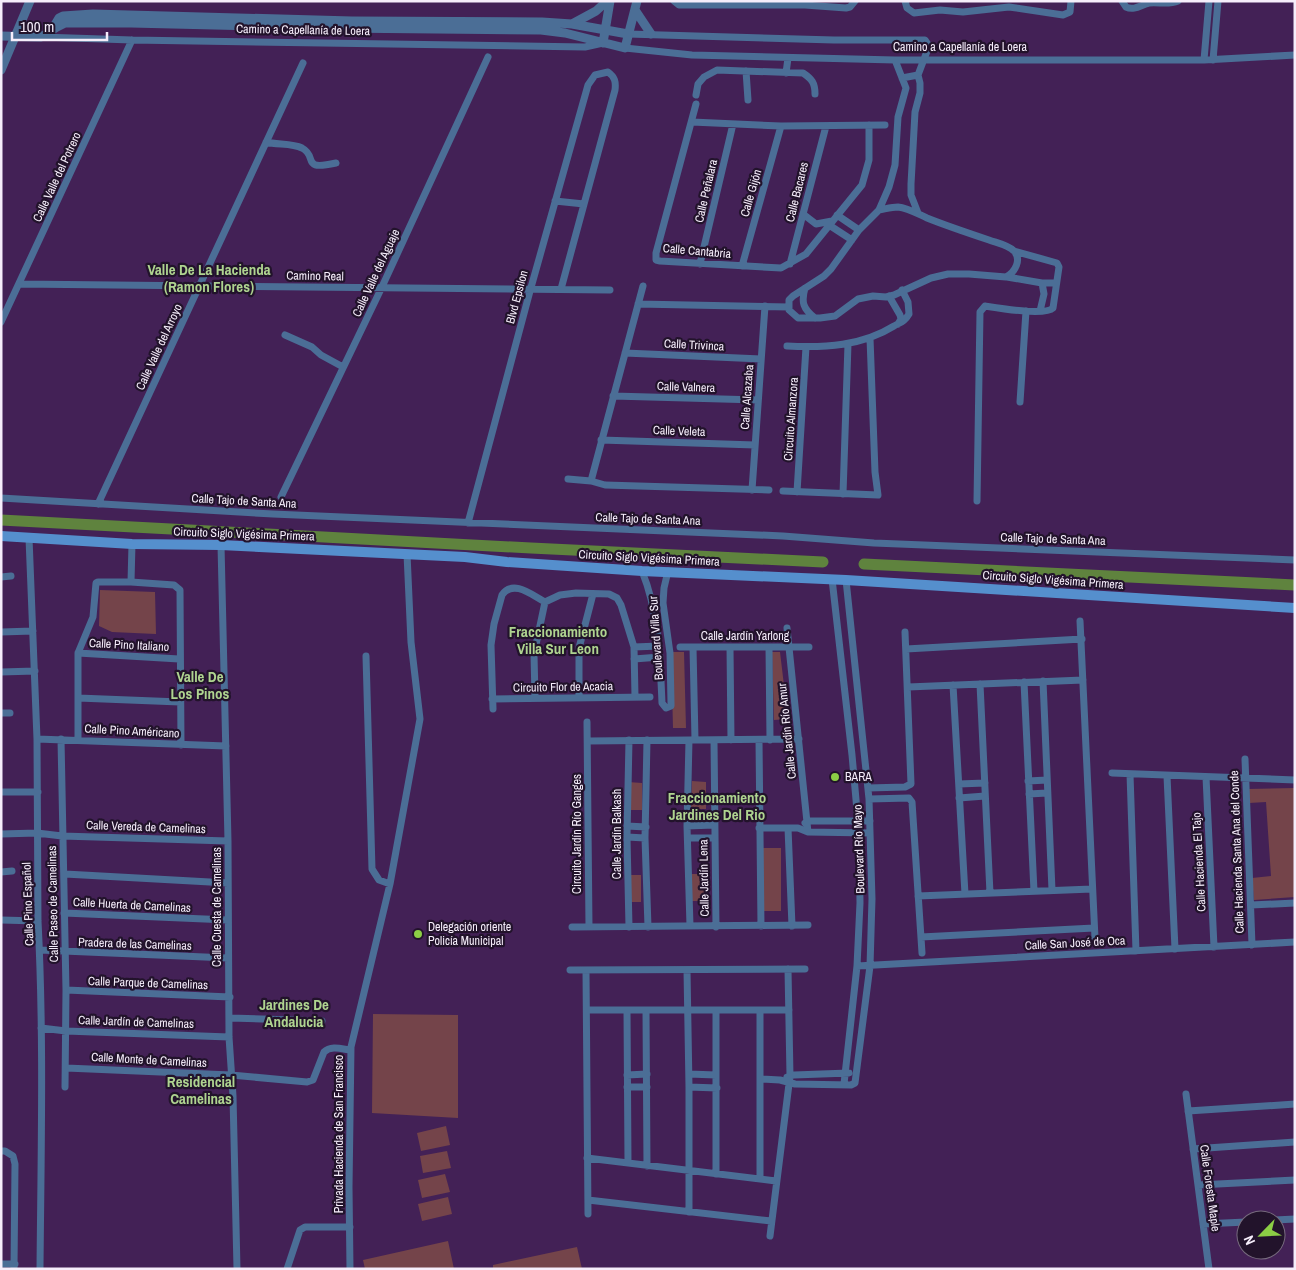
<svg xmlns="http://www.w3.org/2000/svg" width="1296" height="1270" viewBox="0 0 1296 1270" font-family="'Archivo Narrow',sans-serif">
<rect width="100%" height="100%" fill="#432156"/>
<path fill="#74444a" d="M100,590L155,592L156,634L112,632L99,626Z
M671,652H684L686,728H673Z
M772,652H780L788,719L774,720Z
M692,781L706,782V809H691Z
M628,782L642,783V810H627Z
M1295,788V897L1254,900L1252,878L1271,876L1266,802L1249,803L1248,789Z
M763,848H781V911H763Z
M691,874H705V901H690Z
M627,875H641V902H626Z
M373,1014L458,1015V1118L372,1113Z
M446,1126L450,1145L421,1151L417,1133Z
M447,1151L451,1168L423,1173L420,1156Z
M445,1174L450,1192L422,1198L418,1180Z
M448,1197L452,1214L422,1221L418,1204Z
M448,1241L454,1269H365L363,1260Z
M577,1247L582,1269H493V1265Z"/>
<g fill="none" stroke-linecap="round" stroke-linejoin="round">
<path stroke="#5f833e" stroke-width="11" d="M1,520L531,548L823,562
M864,564L1295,585"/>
<path stroke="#4b6e96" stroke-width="7" d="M674,1L679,5H805L846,8L850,7L855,1
M905,1L907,8L914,13L940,10L963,12L1009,7L1063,15L1070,12L1071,1
M1122,1L1126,7C1134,11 1141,5 1149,3C1159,2 1169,5 1178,1
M628,34L834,40H925L929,46L918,75L920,83V93L915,112L911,184V195L918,213
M41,37L132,40L585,47L603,43
M625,48L692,55L895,60H1204L1295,55
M1204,60L1209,1
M1213,60L1218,1
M746,71L748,100
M786,73L788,58
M902,78L918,75
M696,95L698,84L704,77L717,70L803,73C812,79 815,83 815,94
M696,104L656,253V260L660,261L781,268L806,254L862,185L869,160V125
M692,122L781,126L885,125
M266,142C277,145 292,143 302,148C319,157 299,171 336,163
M555,201L584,204
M879,210C885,209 892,207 898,207C908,208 918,214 927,218C947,226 968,233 989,240C997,243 1008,245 1014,251C1022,260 1015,272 1006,277L969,274H948L931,278L894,295L886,297L873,296L858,299L835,316L820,318H798L789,310V300L793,296L824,276L831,269L859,230L879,210L889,187L895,165L898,117L906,88L895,60
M803,214L816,224L832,221
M837,215L859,230
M829,225L852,240
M700,264L733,124
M790,264L826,126
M742,266L781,126
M1007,277L1042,283H1056
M19,284L610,290
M805,288C801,302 803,309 815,318
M889,296L900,315L901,319L898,324
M638,304L789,307
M1040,311L1044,294L1042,283
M1,322L132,40
M285,335L312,347L321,355L343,367
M787,346C825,348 862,346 894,326C901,322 905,321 909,314L908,302L902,290
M625,353L761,359
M613,396L758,400
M1020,402L1026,311
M601,440L755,445
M568,479L591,481L605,485L769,490
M591,481L643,286
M752,490L765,306
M783,491L878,495L875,472L870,338
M797,492L806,347
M843,494L848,344
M281,497L381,289L488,57
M1,498L273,514L783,536L874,543L1295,560
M977,501L980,312L985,306C998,308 1045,316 1053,308L1059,267L1057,263L1014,251
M98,504L303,63
M468,523L530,291L588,85L595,75L608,72C615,77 616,82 615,90L561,289
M29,538L37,739L38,921C44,1037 41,1153 40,1269
M221,545L228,841L229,1037L233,1096L237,1269
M642,571C659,613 660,658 662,703L666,708L671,706V703L670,653L663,603L664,588L668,571
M1,577L11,576
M832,579L852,755L859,833L860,903L857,966L844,1084
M131,582L132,544
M1080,621L1095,938
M787,628L808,832
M1,632L33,631
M634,647L659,646
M680,647H809
M693,647L695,740
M730,647L731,740
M769,647L770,740
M906,649L1082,639
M78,653L179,659
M366,656L372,869L379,880L390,884
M634,659L660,657
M1,672L35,671
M1043,681L1052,890
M1024,682L1034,891
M980,684L990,893
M953,685L965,894
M908,687L1083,680
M78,698L180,702
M535,698L534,654L545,602
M579,698V648L593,594
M492,699L650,697
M493,709L491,645L494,624L502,595C513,579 532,595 545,602L560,595L576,593L609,594L617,598L621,605L634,647L635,697
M1,713H10
M587,722L589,927
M37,739L226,746
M61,739L66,990L65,1087
M78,740V653L93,617L96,583L98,582H131L174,585L180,590L181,745
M629,740L627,837L629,927
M647,740L645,838L648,927
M689,740L687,826L690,926
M714,740L716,927
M759,740L761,926
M588,741L799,739
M1245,759L1252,945
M1112,773L1295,780
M1130,774L1136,951
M1167,776L1175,949
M1206,777L1214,947
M1028,781L1047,780
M959,784L985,783
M868,788L905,787L911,784L905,632
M1,792H38
M1029,794L1047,793
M959,798L985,796
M869,799L909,798L912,802L922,953
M805,823L808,821H870
M627,826L646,827
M687,826L714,825
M759,828H798L808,832L870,833
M788,828L792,926
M1,834L37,833L62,836L228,841
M627,837L645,838
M688,838H715
M1,872L12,871
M65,874L228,883
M918,896L1092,889
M1251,905L1295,903
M64,913L228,920
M1,920L38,921
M572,927L808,925
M921,937L1094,928
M40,950L228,958
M857,966L1295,942
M570,970L805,969
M586,970L588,1214
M687,970L689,1087V1212
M66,990L230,997
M587,1010H789
M627,1010L628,1163
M646,1010L647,1166
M760,1010V1179
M716,1011V1174
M230,1018L322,1021
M41,1028L66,1031L229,1037
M66,1068L231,1075L307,1082L313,1080L324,1052C331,1045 342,1049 350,1050
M689,1074L716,1075
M627,1075L647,1074
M787,1077L794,1075L849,1073
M760,1079L780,1080L795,1084L851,1085L855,1083L870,966L872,899L869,799L846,580
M627,1087H647
M689,1087L717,1088
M1186,1094L1209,1269
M1188,1111L1295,1104
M1193,1149L1295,1142
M1,1151H5L13,1156L15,1164L14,1269
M587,1158L776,1181
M1198,1185L1295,1180
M588,1200L771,1221
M1275,1220L1295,1219
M1203,1224L1246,1222
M770,1236L790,1076L788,969
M1,1264H15
M287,1269L300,1230L305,1227H350
M350,1269L349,1187L351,1047L390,884L420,719L411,642L407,554"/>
<path stroke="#4b6e96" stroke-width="9" d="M635,10L651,34
M572,24L596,11L607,1
M53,28L59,18L63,16L93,14L352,21L542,22L572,24L628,34
M1,36L41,37L57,27L65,23H131L337,28L541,30L565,33L625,48L637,1
M603,43L610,1
M1,70L30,1"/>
<path stroke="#558fcd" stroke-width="10" d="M1,536L132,544L221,545L465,557L507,562L642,571L846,580L1295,608"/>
</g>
<g fill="#8cce45" stroke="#22132b" stroke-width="2">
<circle cx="835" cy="777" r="5"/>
<circle cx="418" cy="934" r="5"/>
</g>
<g text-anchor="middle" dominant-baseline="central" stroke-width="4.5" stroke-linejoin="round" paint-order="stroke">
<g font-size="12" fill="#f6eefb" stroke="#22132b">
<text transform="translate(303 30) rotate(1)">Camino a Capellanía de Loera</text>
<text x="960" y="47">Camino a Capellanía de Loera</text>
<text transform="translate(57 177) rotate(-65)">Calle Valle del Potrero</text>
<text transform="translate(706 191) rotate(-77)">Calle Peñalara</text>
<text transform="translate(797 192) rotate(-76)">Calle Bacares</text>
<text transform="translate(751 193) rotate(-74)">Calle Gijón</text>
<text transform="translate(697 251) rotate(5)">Calle Cantabria</text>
<text transform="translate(376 273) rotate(-65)">Calle Valle del Aguaje</text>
<text transform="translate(315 276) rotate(1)">Camino Real</text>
<text transform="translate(517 297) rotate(-75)">Blvd Epsilon</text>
<text transform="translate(694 345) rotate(3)">Calle Trivinca</text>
<text transform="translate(159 347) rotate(-65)">Calle Valle del Arroyo</text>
<text transform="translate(686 387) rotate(2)">Calle Valnera</text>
<text transform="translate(747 397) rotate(-86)">Calle Alcazaba</text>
<text transform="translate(791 419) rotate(-86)">Circuito Almanzora</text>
<text transform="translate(679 431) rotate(2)">Calle Veleta</text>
<text transform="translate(244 501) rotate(3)">Calle Tajo de Santa Ana</text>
<text transform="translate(648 519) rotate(2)">Calle Tajo de Santa Ana</text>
<text transform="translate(244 534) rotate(2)">Circuito Siglo Vigésima Primera</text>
<text transform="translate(1053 539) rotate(2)">Calle Tajo de Santa Ana</text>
<text transform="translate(649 558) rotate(3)">Circuito Siglo Vigésima Primera</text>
<text transform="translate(1053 580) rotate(4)">Circuito Siglo Vigésima Primera</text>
<text x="745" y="636">Calle Jardín Yarlong</text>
<text transform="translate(656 638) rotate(-94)">Boulevard Villa Sur</text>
<text transform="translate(129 645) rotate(3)">Calle Pino Italiano</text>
<text transform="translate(563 687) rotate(-1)">Circuito Flor de Acacia</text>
<text transform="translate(132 731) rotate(3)">Calle Pino Américano</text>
<text transform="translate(787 731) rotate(-96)">Calle Jardín Río Amur</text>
<text transform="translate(146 827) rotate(2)">Calle Vereda de Camelinas</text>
<text transform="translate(577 834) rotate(-90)">Circuito Jardín Río Ganges</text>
<text transform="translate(617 834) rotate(-90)">Calle Jardín Balkash</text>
<text transform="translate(859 849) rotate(-92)">Boulevard Río Mayo</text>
<text transform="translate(1237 852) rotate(-92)">Calle Hacienda Santa Ana del Conde</text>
<text transform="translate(1199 862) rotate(-93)">Calle Hacienda El Tajo</text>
<text transform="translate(704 878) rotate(-91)">Calle Jardín Lena</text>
<text transform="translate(28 904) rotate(-92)">Calle Pino Español</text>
<text transform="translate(53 904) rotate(-91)">Calle Paseo de Camelinas</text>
<text transform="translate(132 905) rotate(3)">Calle Huerta de Camelinas</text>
<text transform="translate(217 907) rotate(-90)">Calle Cuesta de Camelinas</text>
<text transform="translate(1075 943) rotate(-3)">Calle San José de Oca</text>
<text transform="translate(135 944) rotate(2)">Pradera de las Camelinas</text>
<text transform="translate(148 983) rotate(2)">Calle Parque de Camelinas</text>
<text transform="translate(136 1022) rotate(2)">Calle Jardín de Camelinas</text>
<text transform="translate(149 1060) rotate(3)">Calle Monte de Camelinas</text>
<text transform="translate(339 1134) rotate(-90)">Privada Hacienda de San Francisco</text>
<text transform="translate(1210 1188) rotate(82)">Calle Foresta Maple</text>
</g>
<g font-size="12" fill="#f6eefb" stroke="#22132b" text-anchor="start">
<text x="845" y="777">BARA</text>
<text x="428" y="927">Delegación oriente<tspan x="428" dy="14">Policía Municipal</tspan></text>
</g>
<g font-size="15" font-weight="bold" fill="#afd490" stroke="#22132b">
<text x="209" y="269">Valle De La Hacienda<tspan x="209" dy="17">(Ramon Flores)</tspan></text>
<text x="558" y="631">Fraccionamiento<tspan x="558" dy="17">Villa Sur Leon</tspan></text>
<text x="200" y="676">Valle De<tspan x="200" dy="17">Los Pinos</tspan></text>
<text x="717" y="797">Fraccionamiento<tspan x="717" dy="17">Jardines Del Rio</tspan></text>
<text x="294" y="1004">Jardines De<tspan x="294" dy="17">Andalucia</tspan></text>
<text x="201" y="1081">Residencial<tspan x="201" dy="17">Camelinas</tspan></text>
</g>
</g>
<rect width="1296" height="1270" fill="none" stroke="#f6eefb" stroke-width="5"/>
<g transform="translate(1261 1235) rotate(246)"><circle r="24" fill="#22132b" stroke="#776b7e"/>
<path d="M0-4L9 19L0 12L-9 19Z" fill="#8cce45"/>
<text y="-8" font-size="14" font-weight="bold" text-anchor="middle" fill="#f6eefb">N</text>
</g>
<path d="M12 32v8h95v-8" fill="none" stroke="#f6eefb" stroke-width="2.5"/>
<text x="20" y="32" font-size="15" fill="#f6eefb" stroke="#22132b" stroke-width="4" paint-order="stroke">100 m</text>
</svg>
